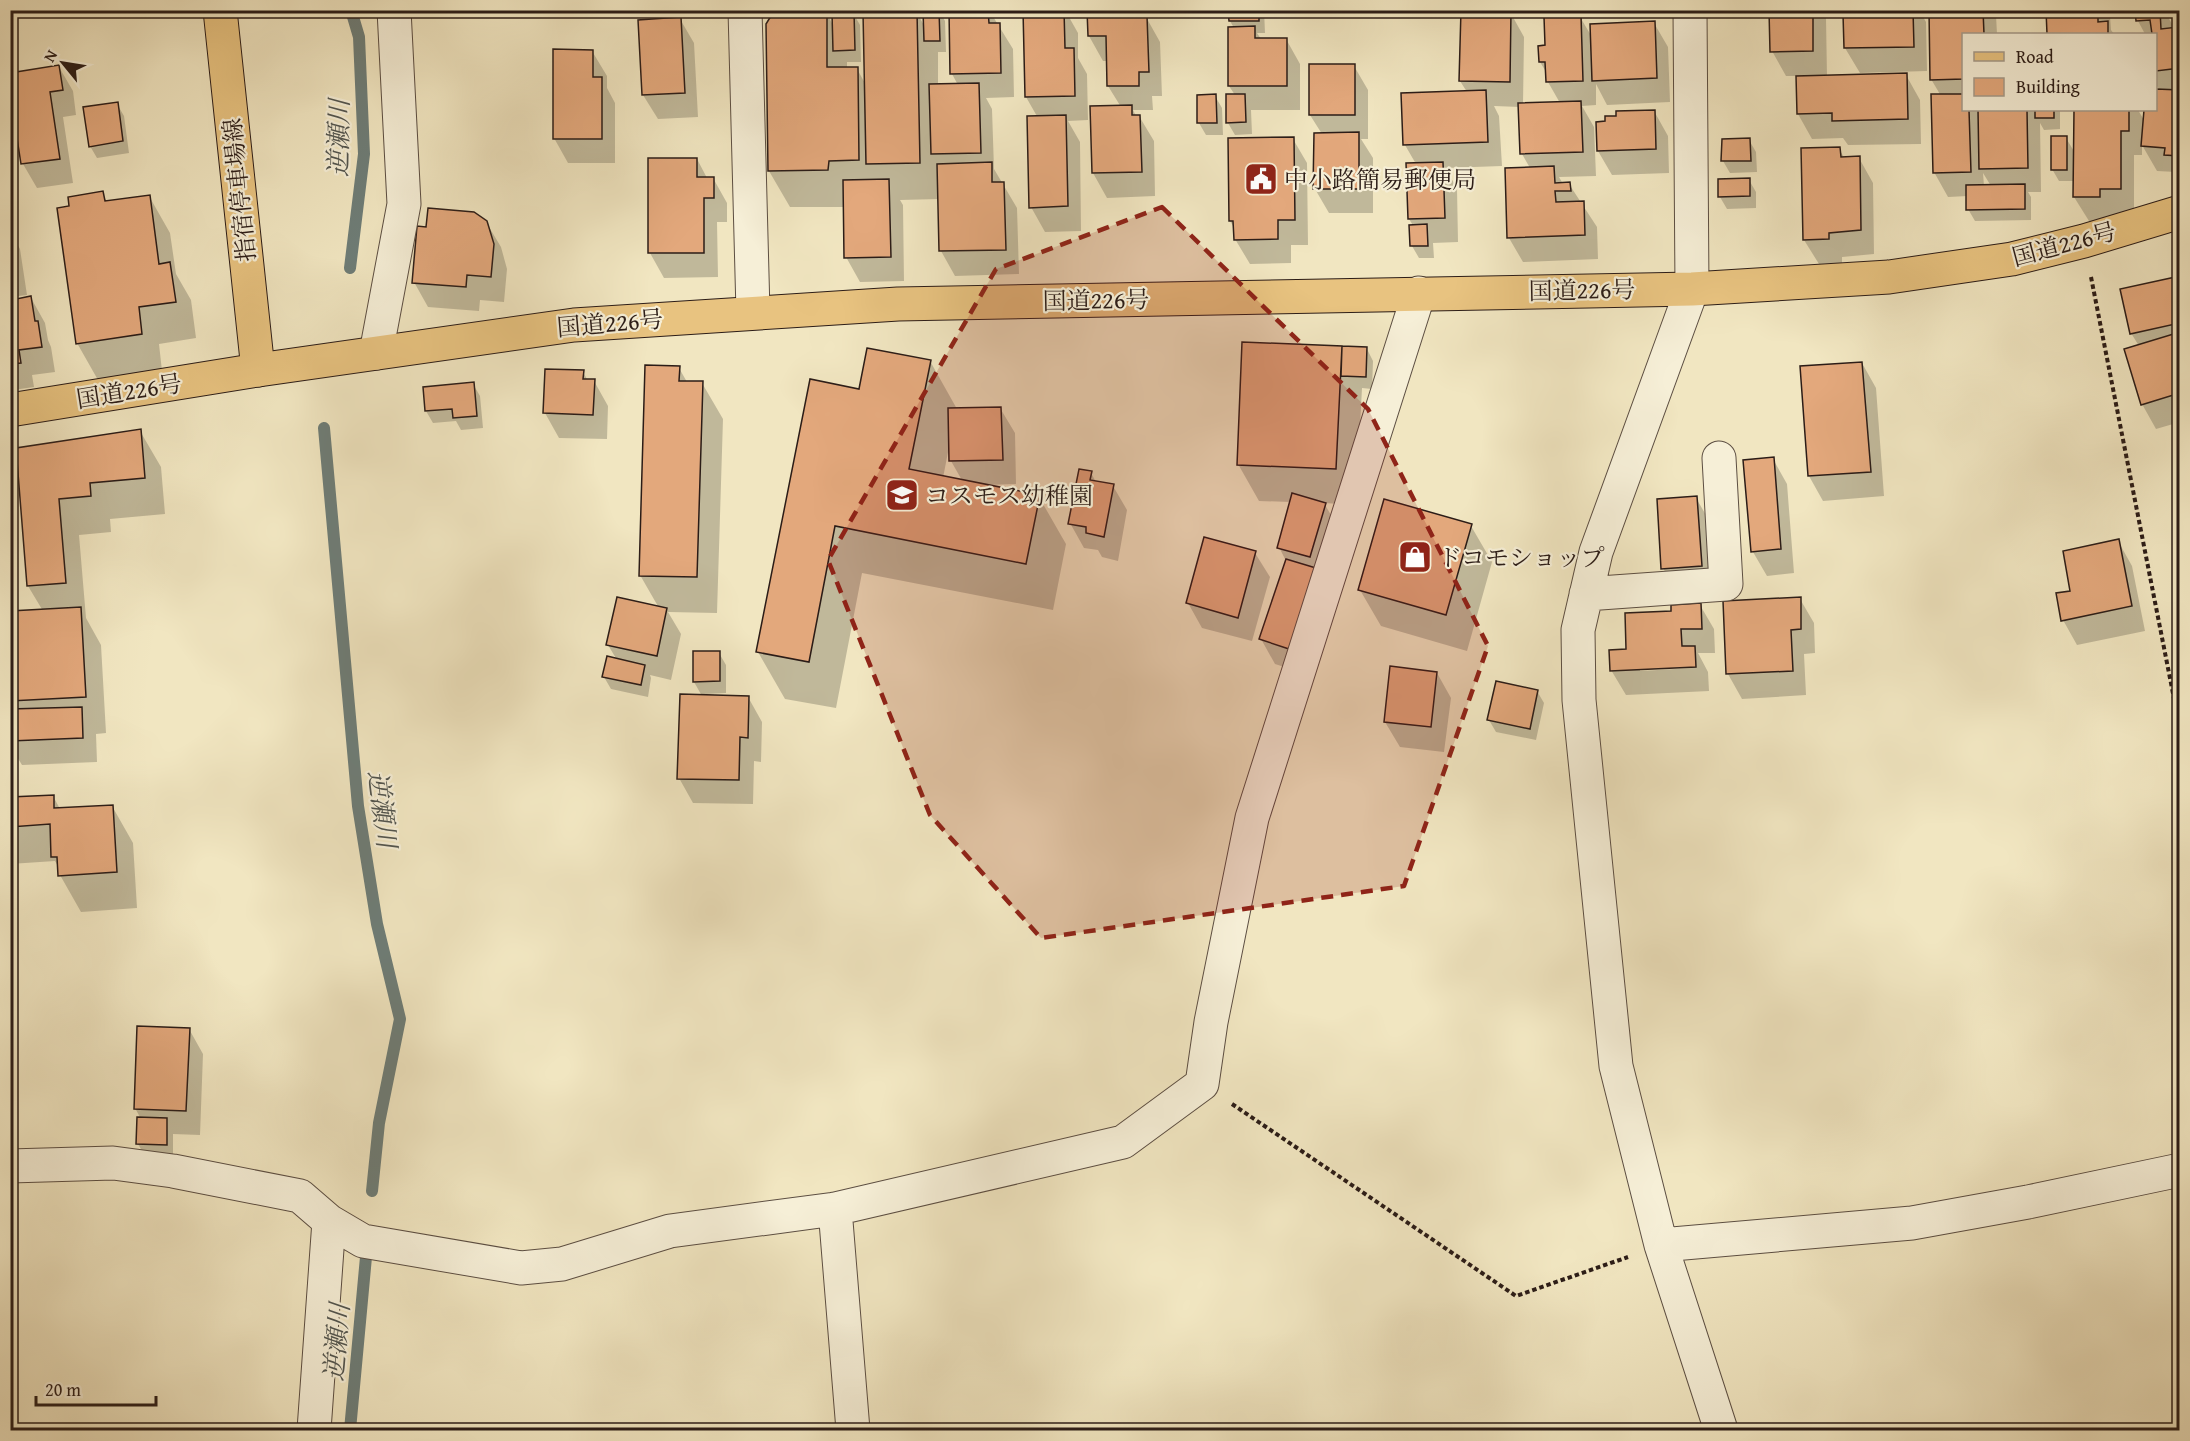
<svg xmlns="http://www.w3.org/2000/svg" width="2190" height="1441" viewBox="0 0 2190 1441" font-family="'Gentium Book Plus','Noto Serif JP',serif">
<rect width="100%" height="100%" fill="#f1e6c1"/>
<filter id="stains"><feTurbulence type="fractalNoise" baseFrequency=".00333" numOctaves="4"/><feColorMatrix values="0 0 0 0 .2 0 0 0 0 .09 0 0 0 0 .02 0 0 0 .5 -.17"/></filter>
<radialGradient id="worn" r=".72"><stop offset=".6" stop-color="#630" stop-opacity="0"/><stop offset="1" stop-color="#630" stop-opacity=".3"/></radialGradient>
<path fill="#0003" fill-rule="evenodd" d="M939,10L945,21L946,52H938V85H958L952,74L951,10H989L1013,49L1014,97L986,98L992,109L994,169L1017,208L1019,274L955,276L941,251L939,199L900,200L903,205L904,281L860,282L846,257L845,207H790L769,171L826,12L834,27L853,13L860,25L861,62H847V69H857L866,85L917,13L925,27Z
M1025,10H1065L1078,33V58L1087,74L1088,120L1068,121L1080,142L1081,231L1045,232L1031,207L1038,118L1026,97Z
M1088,10H1116L1120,18L1146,17L1160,42L1162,96H1152L1153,110H1133L1136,116H1139L1154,141L1155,196L1107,198L1093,173L1092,108L1121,107L1108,86V61H1103L1089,36Z
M1230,10H1264L1265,33H1257L1261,39H1286L1300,64V110H1251L1252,134L1235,135L1228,123L1235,95L1229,86L1234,28L1230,21Z
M1462,10H1509L1524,37L1523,104L1560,103L1548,82V75L1540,62L1539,47L1546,46L1580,17L1592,37L1654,23L1668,47L1670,102L1607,105L1596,84V105L1582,106L1594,127L1596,176L1559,177L1563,184H1569L1597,227L1598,259L1523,262L1509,238L1530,168L1522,154L1520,107L1494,106L1499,116L1502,166L1445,168L1457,188L1458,242L1433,243L1434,258H1419L1412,246L1414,227L1409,219L1416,164L1405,145L1467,92L1460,81Z
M1771,10H1821L1826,18L1827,77L1906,75L1920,100L1921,144L1848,145L1843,138L1812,139L1798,114V76H1786L1772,51Z
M1893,10H1919L1926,22L1927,71L1860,73L1845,48L1893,14Z
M1930,10H1994L1996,15L1997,34H1964V110H1976L1980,115V110H2034L2037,114V110H2060V129L2044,130L2040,123L2041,192H2028L2031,197V220L1975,221L1968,209V196L1948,197L1934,172L1941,96L1931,79ZM1983,173L1991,186H1984Z
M2048,10H2107L2110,16L2111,30L2114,34H2048Z
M2137,10H2164L2172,24V30L2178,29L2180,32V178L2176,172L2157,171L2142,145V155H2134V213L2113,214V221H2089L2074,197L2075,181H2059L2052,169L2066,138L2075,153V110H2138L2144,120L2145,110H2156V90L2160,91L2156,84V34H2145L2138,21Z
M680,19L694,43L698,117L658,119L643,95Z
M592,51L607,76V88L615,103V163H568L554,138Z
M1354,66L1368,90V139H1361L1373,158V213H1329L1315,189L1322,134L1310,115Z
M59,67L73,91L76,115L63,117L73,183L37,188L23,164Z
M1215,96L1222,108L1223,135H1206L1199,123Z
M117,104L124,116L129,153L97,158L90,146Z
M1654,111L1668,136L1669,173L1612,175L1598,151Z
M1293,139L1307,163L1308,245H1291V263L1250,264L1235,239V229L1230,221Z
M1723,140H1749L1756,152L1757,172L1730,173L1723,161Z
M1839,149L1845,159L1859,158L1873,183L1874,254L1842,257V263L1819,264L1804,240Z
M697,159L707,178H713L727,203V222H717L718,277L664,278L650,253V160Z
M1749,180L1756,192V208L1727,209L1720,197Z
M102,193L107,202L149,196L170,233L176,274L191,300L196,338L159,344L162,371L98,380L77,343L71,207Z
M486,222L501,247L507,269L504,302L480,300L479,311L428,307L414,282Z
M10,232L20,249L27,295L10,297Z
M2180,278V422L2156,429L2142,404L2139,346L2131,333Z
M31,298L45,323L48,340L51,347L55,372L32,375L34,387L13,390L10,386V315L19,314Z
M1243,344L1367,349L1373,361L1372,389L1362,388L1356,505L1324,503L1339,529L1303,673L1275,664L1261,639L1286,561L1279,547L1291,502L1259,501L1238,464Z
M930,361L957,409L1000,408L1015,433L1016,484L986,485L1039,497L1066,544L1053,610L862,573L836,708L785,699L758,652L860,391ZM949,447L951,461L963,482L943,478Z
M1862,363L1876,388L1884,496L1823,501L1809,476L1801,368Z
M679,368L687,382L702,383L723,419L717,613L668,612L681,634L671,680L650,675L651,678L648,697L611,689L604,677L617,660L608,645L659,608L640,575Z
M583,372L588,381H594L608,406L607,439L559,438L545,413Z
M473,384L480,396L483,428L461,430L456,421L433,423L426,411L424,389Z
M140,431L161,467L165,514L110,519L111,532L79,535L86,618L101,645L106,733L96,734L97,762L22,765L10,745V612L43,611L28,586L17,449Z
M1773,459L1787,484L1794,573L1767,576L1753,552Z
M1091,473L1096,482L1113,486L1127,510L1118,561L1102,557L1098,550L1084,548L1070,523Z
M1696,498L1710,522L1715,590L1677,593L1663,568Z
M1471,526L1492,562L1467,651L1381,626L1360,590Z
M2118,541L2132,566L2145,631L2077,645L2063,620L2072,592Z
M1255,553L1270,577L1252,641L1202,628L1188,603Z
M1800,599L1814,623L1815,653L1804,654L1806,695L1742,699L1728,674L1724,603Z
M1700,605L1714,629L1715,653H1698L1708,672L1709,691L1626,695L1611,670L1628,650L1673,612ZM1692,665V668L1640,671V668Z
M719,653L726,665V693L706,694V696L748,697L762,722L761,762L754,761L753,804L693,803L679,778L702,696L694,682Z
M1437,673L1451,698L1444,752L1400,747L1385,722Z
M1537,691L1544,703L1536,740L1496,732L1489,720Z
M53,796L60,809L112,806L133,843L137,908L81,912L60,875L59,868L55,861L10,864V798Z
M189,1029L203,1054L200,1135L173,1134V1156H145L138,1144L141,1119L135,1108Z"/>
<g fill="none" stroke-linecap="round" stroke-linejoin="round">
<path stroke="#6e7d77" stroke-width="12" d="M350,268L364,154L359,37L351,10
M324,428L358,806L377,924L400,1019L379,1123L372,1191
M350,1430L366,1257"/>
</g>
<path fill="#e3a87c" stroke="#2b1c17" stroke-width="1.5" d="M923,10H939L940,41H924Z
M949,10H988L989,23H1000L1001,73L950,74Z
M1023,10H1064L1065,48H1074L1075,96L1025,97Z
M1087,10H1115V16H1147L1149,72H1139V86H1107L1106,36H1088Z
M1228,10H1259V21H1229Z
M1461,10L1511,11L1510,82L1459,81Z
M1769,10H1813V51L1770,52Z
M1891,10H1913L1914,47L1844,48L1843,14L1891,13Z
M1929,10H1983L1984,34H1964V79L1930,80Z
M2046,10H2098V22L2108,21V34H2047Z
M2135,10H2160L2161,29L2178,27L2180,68L2156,71V34H2152L2150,20L2136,21Z
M774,11H827V67H858L859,160L829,161L828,170L768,171L766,24Z
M917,11L920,163L866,164L863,12Z
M854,12L855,50L833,51L832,13Z
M1581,15L1583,81L1546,82L1545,62H1539L1538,46L1545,45L1544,17Z
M681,17L685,93L642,95L638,20Z
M1655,21L1657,78L1592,81L1590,24Z
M1255,26V38H1287V86H1228V27Z
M553,49L593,50V77H602V139H553Z
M1309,64H1355V115H1309Z
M59,65L63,90L50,92L60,159L21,164L10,93V73Z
M1907,73L1908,119L1832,121V113L1797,114L1796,76Z
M979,83L981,153L931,154L929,84Z
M2156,89L2180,90V156L2164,155L2165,148L2141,146L2144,110H2156Z
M1486,90L1488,142L1403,145L1401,93Z
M1216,94L1217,123H1197V95Z
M1226,94H1245L1246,122L1226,123Z
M1931,94H1964V110H1969L1971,172L1933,173Z
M1581,101L1583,152L1520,154L1518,103Z
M118,102L123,141L89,147L83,107Z
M1132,105V115H1140L1142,172L1092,173L1090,106Z
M1655,110L1656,149L1597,151L1596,122L1605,121V116H1616V111Z
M1978,110H2027L2028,168L1979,169Z
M2035,110H2054V118H2035Z
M2074,110H2129V131H2121V189H2100V197H2073Z
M1066,115L1068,206L1029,208L1027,116Z
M1359,132V189H1313L1314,133Z
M2051,136H2067V170H2051Z
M1294,137L1295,220H1278V239L1234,240L1233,221H1229L1228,138Z
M1750,138L1751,161H1721L1722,139Z
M1840,147L1841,157L1860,156L1861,230L1829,233V239L1803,240L1801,148Z
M648,158H697V177H714V198H704V253H648Z
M992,162V182H1004L1006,250L939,251L937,164Z
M1443,162L1445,218L1408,219L1406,163Z
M1554,166L1555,183L1570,182L1571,191H1555L1556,202L1584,201L1585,235L1507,238L1505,168Z
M1750,178V196L1718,197V179Z
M889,179L891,257L844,258L843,180Z
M2025,184V209L1966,210V185Z
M103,191L105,201L150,195L159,264L170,262L176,302L139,307L142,334L76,344L57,208L69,206L68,197Z
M428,208L474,212L487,221L494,244L491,277L467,275L466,287L412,283L417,226L426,227Z
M1427,224L1428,246H1410L1409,225Z
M2180,276V323L2130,334L2120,289Z
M31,296L35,321H38L42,347L19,350L21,363L10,364V314L17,313L16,299Z
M2180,332V393L2141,405L2124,349Z
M1242,342L1342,346L1336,469L1237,465Z
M1342,346L1367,347L1366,377L1341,376Z
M867,348L931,360L909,469L1040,495L1026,564L835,526L809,662L756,652L810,379L859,389Z
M1862,362L1871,472L1808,476L1800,366Z
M645,365L680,366L679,381H703L697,577L639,576Z
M545,369L584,370L583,379H595L593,415L543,413Z
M474,382L477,416L453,418L452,409L425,411L423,387Z
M1001,407L1003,460L949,461L948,408Z
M141,429L145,478L90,483L91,496L59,499L66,583L27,586L16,448Z
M1774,457L1781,549L1751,552L1743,460Z
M1079,469L1092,471L1090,480L1114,484L1104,537L1086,533V527L1068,524Z
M1292,493L1326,503L1310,557L1277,548Z
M1697,496L1702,566L1661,569L1657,499Z
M1384,499L1472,524L1446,615L1358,590Z
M1204,537L1256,551L1238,618L1186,603Z
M2119,539L2132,606L2061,621L2056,593L2070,591L2063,551Z
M1286,559L1316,568L1289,649L1259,639Z
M617,597L667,608L657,656L606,645Z
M1801,597V629L1791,630L1793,671L1726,674L1723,601Z
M1701,603L1702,629H1681L1682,646H1695L1696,667L1610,671L1609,650L1626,649L1625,613L1671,611V605Z
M81,607L86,697L10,701V611Z
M693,651H720V681L693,682Z
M607,656L645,665L641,685L602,677Z
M1390,666L1437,672L1431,727L1384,722Z
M1496,681L1538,690L1530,729L1487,720Z
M680,694L749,696L748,738L740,737L739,780L677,779Z
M82,707L83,738L10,741V709Z
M54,795V808L113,805L117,872L58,876L57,857H51L50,824L10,827V797Z
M137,1026L190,1028L186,1111L134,1109Z
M137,1117L167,1118V1145L136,1144Z"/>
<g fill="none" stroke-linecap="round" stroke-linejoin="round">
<defs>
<path id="minor" d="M745,10L753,312
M1690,10L1692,289L1596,552L1578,630L1579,700L1616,1066L1661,1245L1721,1430
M376,353L404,204L394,10
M1586,594L1726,584L1719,458
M10,1166L113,1163L173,1171L300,1196L329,1221L363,1241L521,1268L562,1264L670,1231L835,1209L1123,1142L1202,1084L1211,1022L1252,818L1419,293
M835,1209L853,1430
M1661,1245L1912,1223L2028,1202L2180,1170
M314,1430L329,1221"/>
<path id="major" d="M220,10L258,370"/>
<path id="highway" d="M10,410L258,370L574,325L898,304L1692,289L1889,277L2012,259L2084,241L2180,212"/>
</defs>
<use href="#minor" stroke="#5c4e42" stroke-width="35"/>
<use href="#major" stroke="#2b1c17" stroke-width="35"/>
<use href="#highway" stroke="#2b1c17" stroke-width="35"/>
<path stroke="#2b1c17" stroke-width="4" stroke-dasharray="4.5 3" stroke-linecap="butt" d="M2091,277L2180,729
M1232,1104L1516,1296L1628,1257"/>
<use href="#minor" stroke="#f6efd7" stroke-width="33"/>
<use href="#major" stroke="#e8c380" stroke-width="33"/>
<use href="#highway" stroke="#e8c380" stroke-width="33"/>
</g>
<path fill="#8f2418" fill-opacity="0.2" stroke="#8f2418" stroke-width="4.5" stroke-dasharray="12 8" stroke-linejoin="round" d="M1162,207L1368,409L1488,646L1404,886L1041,938L930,815L828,560L996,269Z"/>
<defs>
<symbol id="civic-square" viewBox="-11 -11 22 22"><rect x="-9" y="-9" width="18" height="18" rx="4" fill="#8f2418" stroke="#f6efd7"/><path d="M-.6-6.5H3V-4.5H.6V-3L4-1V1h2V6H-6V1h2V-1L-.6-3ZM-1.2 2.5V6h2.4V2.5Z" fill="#fff"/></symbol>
<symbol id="school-square" viewBox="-11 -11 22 22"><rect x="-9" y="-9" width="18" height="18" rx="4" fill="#8f2418" stroke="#f6efd7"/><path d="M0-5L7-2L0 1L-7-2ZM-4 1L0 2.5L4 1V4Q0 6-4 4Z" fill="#fff"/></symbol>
<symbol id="shop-square" viewBox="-11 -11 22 22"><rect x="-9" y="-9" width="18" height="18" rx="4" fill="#8f2418" stroke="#f6efd7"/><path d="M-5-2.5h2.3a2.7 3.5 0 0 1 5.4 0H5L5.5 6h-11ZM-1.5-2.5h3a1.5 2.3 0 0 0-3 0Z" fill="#fff"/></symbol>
</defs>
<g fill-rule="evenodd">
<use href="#civic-square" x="1242" y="160" width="38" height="38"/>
<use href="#school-square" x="883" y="476" width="38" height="38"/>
<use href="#shop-square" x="1396" y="538" width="38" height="38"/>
</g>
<g text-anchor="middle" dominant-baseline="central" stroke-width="4.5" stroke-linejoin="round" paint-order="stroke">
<g font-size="24" fill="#2b1c17" stroke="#f6efd7" text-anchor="start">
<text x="1284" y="179">中小路簡易郵便局</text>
<text x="925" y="495">コスモス幼稚園</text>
<text x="1438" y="557">ドコモショップ</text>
</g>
<g font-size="24" fill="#2b1c17" stroke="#f6efd7">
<text transform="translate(239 190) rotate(-96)">指宿停車場線</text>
<text transform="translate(2064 244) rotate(-15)">国道226号</text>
<text transform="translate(1582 290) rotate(-1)">国道226号</text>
<text transform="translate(1096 300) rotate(-1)">国道226号</text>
<text transform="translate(610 323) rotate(-5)">国道226号</text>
<text transform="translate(129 391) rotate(-9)">国道226号</text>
</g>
<g font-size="26" font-style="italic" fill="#52554f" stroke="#f6efd7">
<text transform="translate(338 138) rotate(-89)">逆瀬川</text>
<text transform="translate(383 809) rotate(83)">逆瀬川</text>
<text transform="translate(336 1342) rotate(-85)">逆瀬川</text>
</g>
</g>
<rect width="2190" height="1441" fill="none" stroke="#f1e6c1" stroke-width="36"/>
<rect x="12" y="12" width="2166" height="1417" fill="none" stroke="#2b1c17" stroke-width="3"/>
<rect x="18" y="18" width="2154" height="1405" fill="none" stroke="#2b1c17" stroke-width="1.5"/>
<rect x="1962" y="33" width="195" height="78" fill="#f6efd7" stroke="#a59b8a" stroke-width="1.5"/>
<rect x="1974" y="52" width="30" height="9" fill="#e8c380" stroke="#a59b8a" stroke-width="1.5"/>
<text x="2016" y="63" font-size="18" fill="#2b1c17">Road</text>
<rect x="1974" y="78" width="30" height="18" fill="#e3a87c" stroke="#a59b8a" stroke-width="1.5"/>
<text x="2016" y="93" font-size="18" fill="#2b1c17">Building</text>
<g transform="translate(63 63) rotate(300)" stroke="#f6efd7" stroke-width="4.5" paint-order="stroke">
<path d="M0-4.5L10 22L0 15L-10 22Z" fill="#2b1c17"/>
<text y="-9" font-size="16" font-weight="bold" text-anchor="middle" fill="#2b1c17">N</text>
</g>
<path d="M36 1396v9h120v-9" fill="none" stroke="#2b1c17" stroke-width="3"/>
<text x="45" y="1396" font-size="18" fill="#2b1c17" stroke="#f6efd7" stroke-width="4.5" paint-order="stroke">20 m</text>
<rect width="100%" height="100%" filter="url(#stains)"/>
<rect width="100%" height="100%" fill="url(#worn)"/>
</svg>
